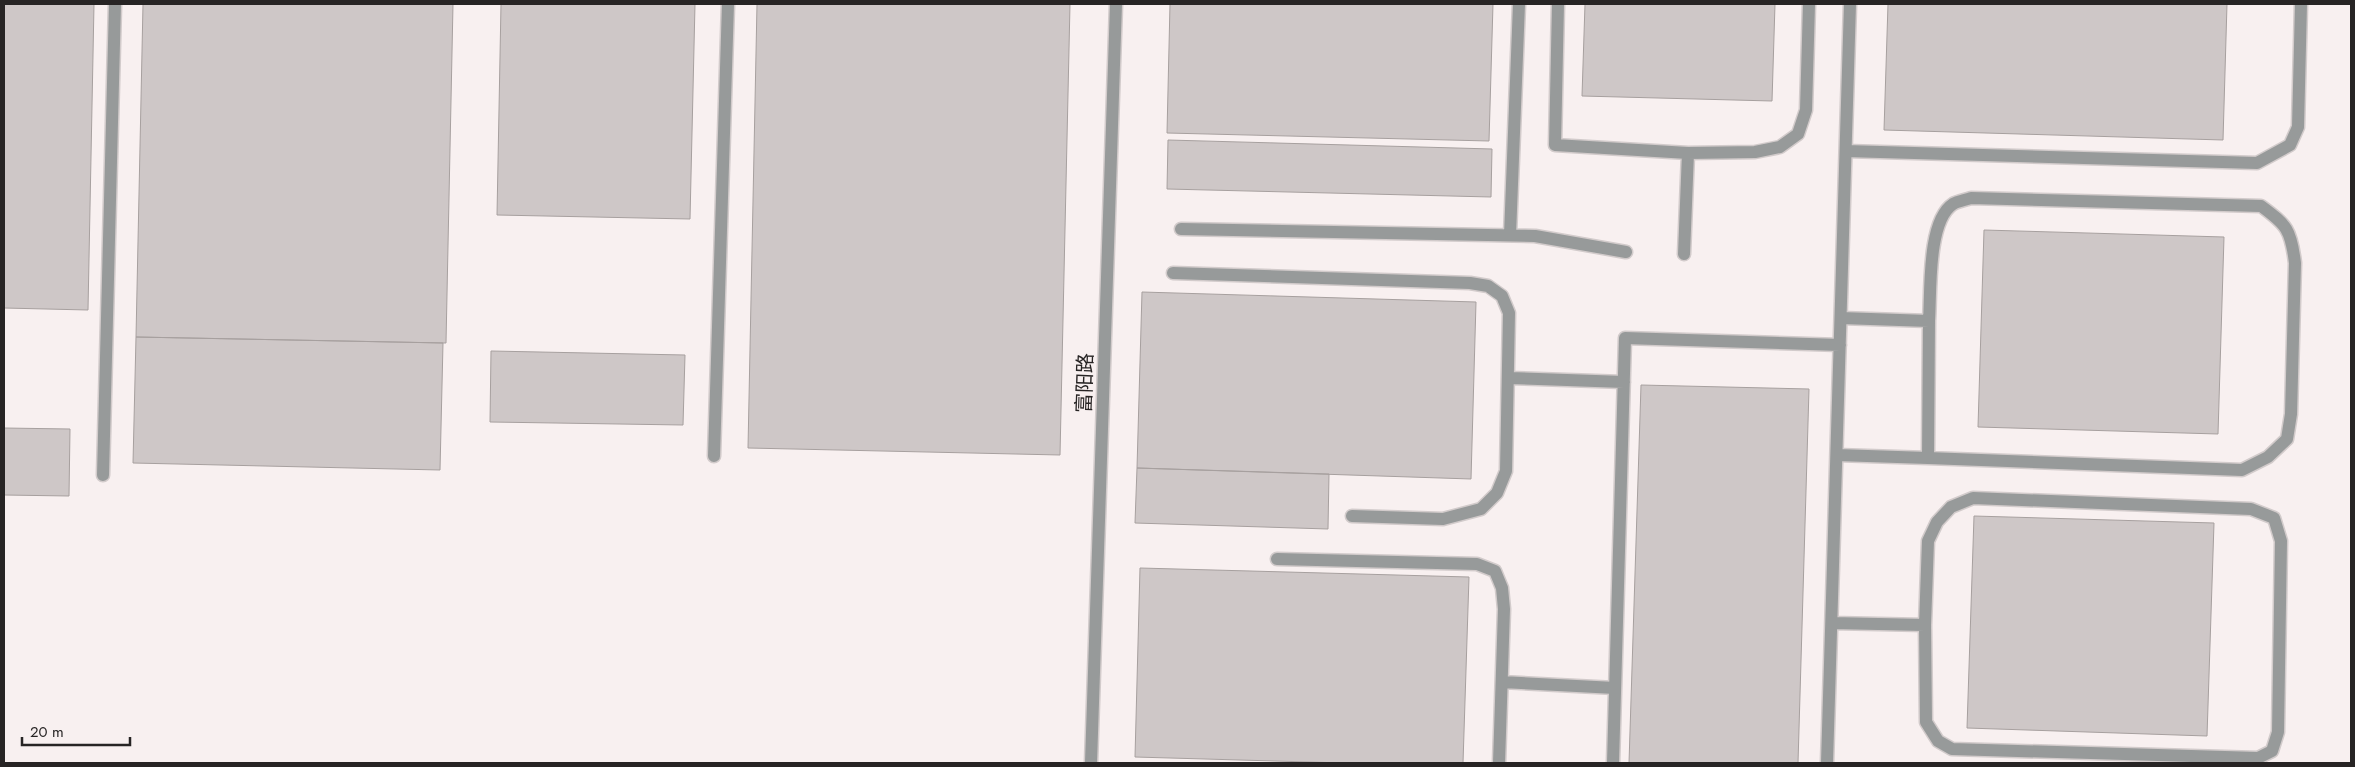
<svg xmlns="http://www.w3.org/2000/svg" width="2355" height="767" viewBox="0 0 2355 767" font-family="Jost,'Noto Sans SC',sans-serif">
<rect width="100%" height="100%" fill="#f8f0f0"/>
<path fill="#cec7c7" stroke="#a7a09f" d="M4,4H94L88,310L4,308Z
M143,4H453L446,343L136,337Z
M501,4H695L690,219L497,215Z
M757,4H1070L1060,455L748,448Z
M1170,4H1493L1489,141L1167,133Z
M1585,4H1775L1772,101L1582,96Z
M1888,4H2227L2223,140L1884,130Z
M1168,140L1492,149L1491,197L1167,189Z
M1984,230L2224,237L2218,434L1978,427Z
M1142,292L1476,302L1471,479L1137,468Z
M136,337L443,343L440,470L133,463Z
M491,351L685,355L683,425L490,422Z
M1641,385L1809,389L1798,763H1629Z
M4,428L70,429L69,496L4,495Z
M1137,468L1329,474L1328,529L1135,523Z
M1974,516L2214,523L2207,736L1967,728Z
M1140,568L1469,577L1463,763H1344L1135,757Z"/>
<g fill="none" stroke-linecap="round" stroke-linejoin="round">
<defs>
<path id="service" d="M1558,4L1555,145L1688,153L1755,152L1780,147L1798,134L1806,110L1809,4
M1846,151L2257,163L2290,145L2298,127L2301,4
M1181,229L1535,236L1626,252
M1510,235L1519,4
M1684,254L1688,153
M1173,273L1470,283L1488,286L1502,296L1509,313L1506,471L1497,493L1481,509L1443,519L1352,516
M1841,318L1929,321C1931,293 1927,221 1953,204C1958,201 1966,200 1971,198L2261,206C2287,225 2291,230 2295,263L2291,414L2287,439L2268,457L2242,470L1928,458
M1509,378L1624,382
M1837,455L1928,458L1929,321
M714,456L728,4
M103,475L115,4
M1277,559L1477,564L1495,571L1502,588L1504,609L1499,763
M1832,623L1925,625L1928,541L1937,522L1951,507L1973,498L2251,509L2274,518L2281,541L2278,732L2272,751L2258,758L1952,749L1938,741L1926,722L1925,625
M1502,682L1615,688
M1613,763L1625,338L1840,345
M1827,763L1850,4"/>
<path id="minor" d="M1091,763L1116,4"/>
</defs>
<use href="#service" stroke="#d2cbcb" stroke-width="15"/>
<use href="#minor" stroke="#d2cbcb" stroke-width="15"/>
<use href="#service" stroke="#979a9a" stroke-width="12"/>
<use href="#minor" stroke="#979a9a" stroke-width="12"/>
</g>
<g text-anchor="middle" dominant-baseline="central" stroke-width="4" stroke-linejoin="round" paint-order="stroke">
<g font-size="20" fill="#272424" stroke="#f8f0f0">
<text transform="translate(1085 383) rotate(-88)">富阳路</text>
</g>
</g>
<rect width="2355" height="767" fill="none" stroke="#272424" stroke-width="10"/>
<path d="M22 737v8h108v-8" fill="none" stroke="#272424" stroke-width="2.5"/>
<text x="30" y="737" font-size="15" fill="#272424" stroke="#f8f0f0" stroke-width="4" paint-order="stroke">20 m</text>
</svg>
